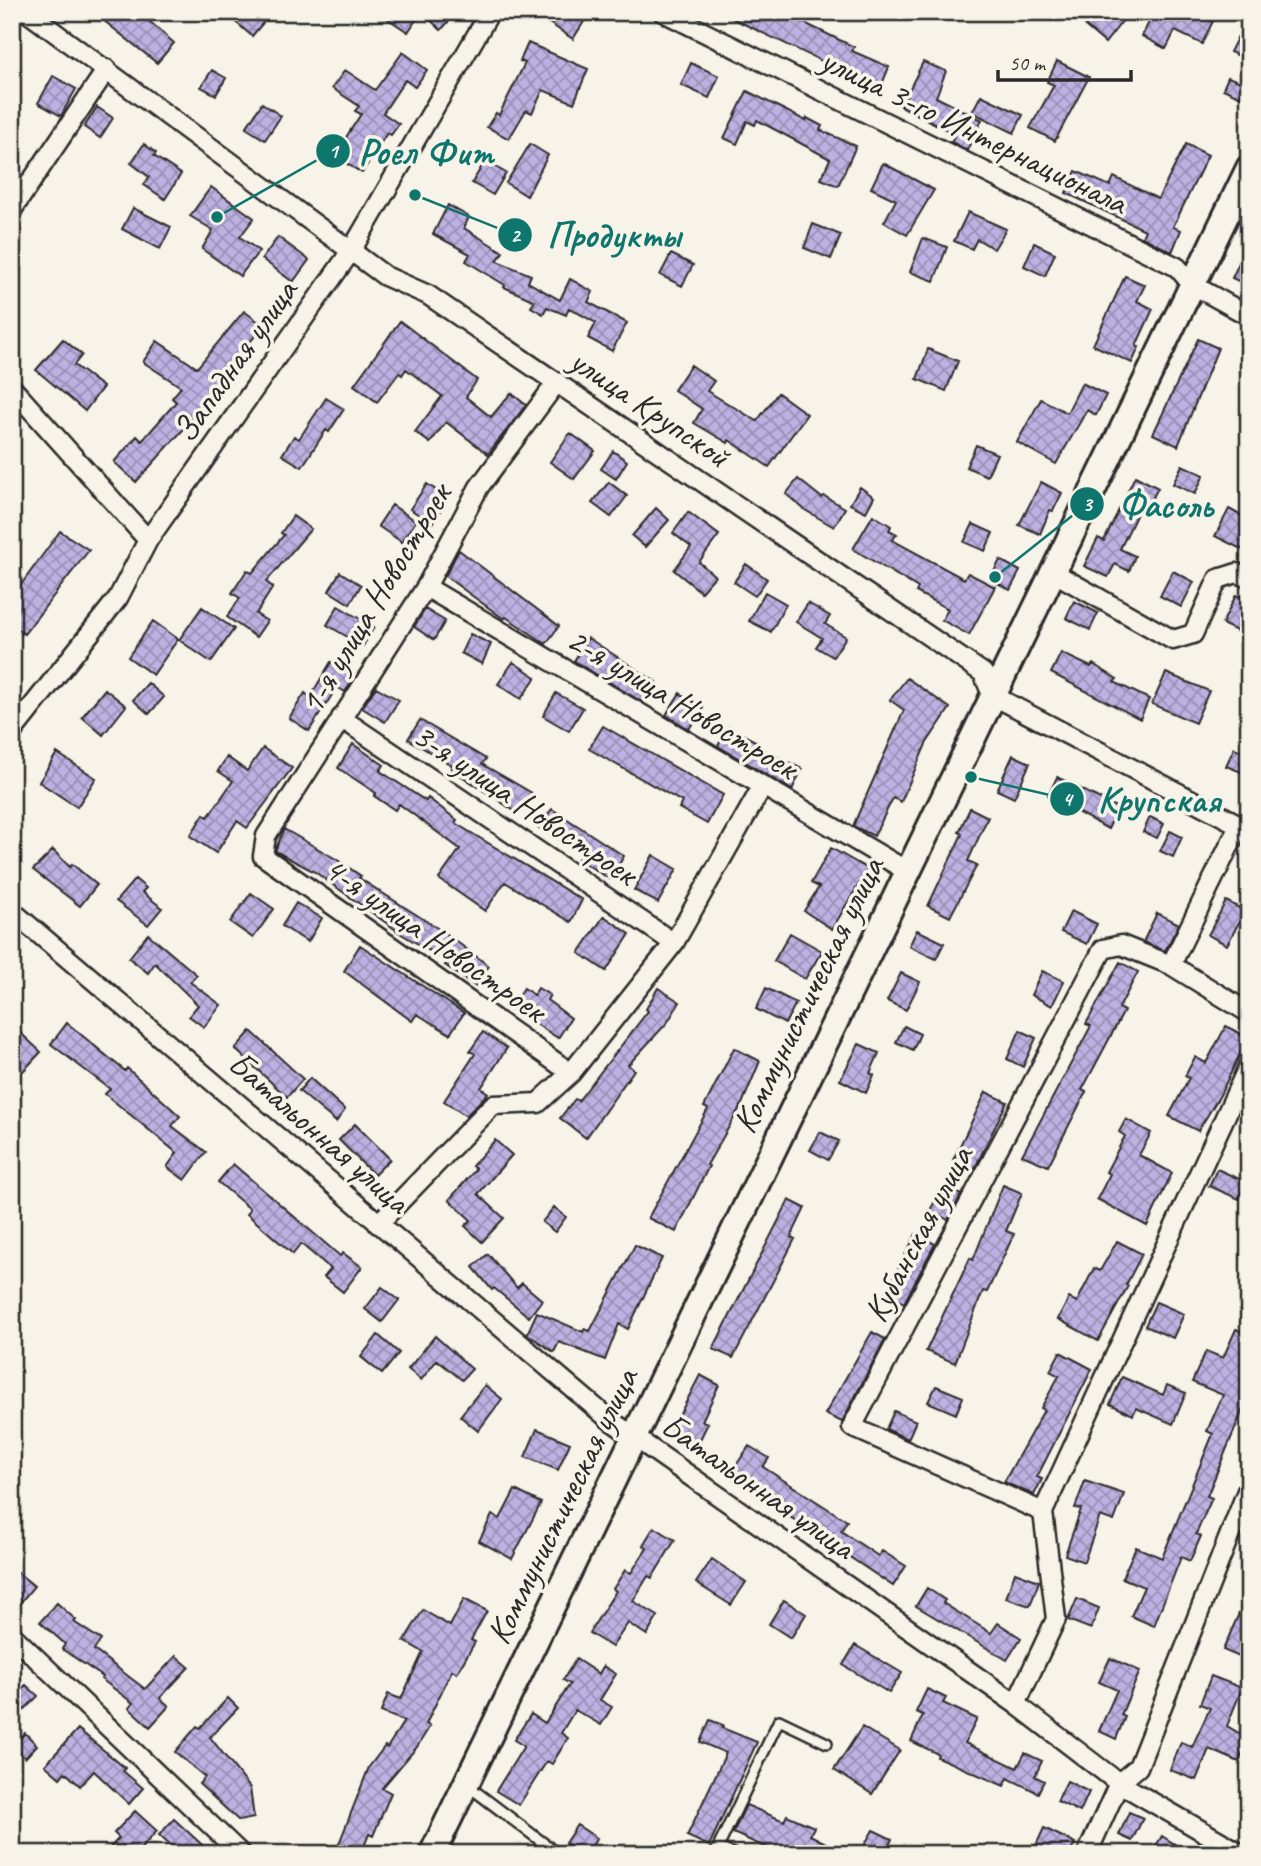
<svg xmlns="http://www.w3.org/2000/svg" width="1261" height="1866" viewBox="0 0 1261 1866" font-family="Caveat,sans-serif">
<defs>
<pattern id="building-cross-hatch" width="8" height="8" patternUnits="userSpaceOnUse" patternTransform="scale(1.75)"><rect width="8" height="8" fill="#bdb1e2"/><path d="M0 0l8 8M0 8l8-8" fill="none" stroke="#9a90b7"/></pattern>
</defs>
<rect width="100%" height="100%" fill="#f7f3e8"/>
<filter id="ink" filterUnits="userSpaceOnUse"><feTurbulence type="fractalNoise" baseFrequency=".0143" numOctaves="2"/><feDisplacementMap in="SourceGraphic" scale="14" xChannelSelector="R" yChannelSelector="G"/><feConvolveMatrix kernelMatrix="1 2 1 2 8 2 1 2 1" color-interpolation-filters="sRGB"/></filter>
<g filter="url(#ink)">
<path fill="url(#building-cross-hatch)" stroke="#2b2b2b" stroke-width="2" d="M93,12H139L174,43L157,63Z
M224,12H272L252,36Z
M378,12H421L408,32Z
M422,12H457L441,30Z
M533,12H590L573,39Z
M719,12H782L854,47L852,51L889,67L880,89Z
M1096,12H1116L1124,19L1105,43L1085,26Z
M1154,12H1195L1213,21L1202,44L1175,31L1166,49L1142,36Z
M1238,36L1249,41L1244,58L1230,52Z
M528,43L588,69L574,103L543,90L532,113L526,110L509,139L487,127L496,113L499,115L525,63L520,61Z
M403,52L427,70L415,87L405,80L383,113L399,124L391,135L387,133L362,173L334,156L361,114L355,111L359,106L332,88L345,70L375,90Z
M1057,61L1089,77L1055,141L1030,128L1054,85L1047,82Z
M923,62L946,71L936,97L982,120L967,150L951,142L955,134L901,106Z
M691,63L719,76L709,98L681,85Z
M212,70L226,78L216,95L201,87Z
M53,76L76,89L61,116L38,103Z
M1228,77L1246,84L1241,97L1223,89Z
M747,91L806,121L807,118L822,126L820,130L856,146L838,186L821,179L830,159L757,120L755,125L747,121L737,144L724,138Z
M981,95L1023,115L1014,133L972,112Z
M262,103L281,116L265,140L246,128Z
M97,107L113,118L100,138L84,127Z
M144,144L156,153L154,156L181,174L165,199L144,185L149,177L131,163Z
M530,144L548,155L527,196L506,183Z
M1186,144L1208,155L1173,227L1181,230L1172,252L1142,237L1145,230L1066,193L1076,171L1110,186L1114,177L1158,199Z
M485,161L506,173L493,195L472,183Z
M883,163L934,190L907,235L884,222L896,200L871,188Z
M211,187L254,218L240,237L259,251L240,276L202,249L213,230L190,216Z
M448,205L469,217L464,228L503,252L497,261L531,275L528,282L560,300L570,279L593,292L588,302L627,323L612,351L588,338L596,323L569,308L566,315L547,307L543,314L531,307L535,301L504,287L505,285L466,261L470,254L433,234Z
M133,208L171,227L160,249L122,229Z
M968,212L1006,229L994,249L977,239L972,249L954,241Z
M813,224L841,235L831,259L804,248Z
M278,237L309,260L293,282L262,259Z
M923,238L947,247L934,281L910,272Z
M1249,241V286L1232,278Z
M1034,243L1055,253L1045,276L1024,266Z
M671,254L693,265L682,286L660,275Z
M1125,276L1145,285L1137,301L1153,309L1136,346L1139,347L1132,363L1093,345Z
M244,311L264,326L248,344L224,380L226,382L136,482L114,462L137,436L142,441L176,402L172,398L181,387L143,362L157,341L197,368Z
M400,321L477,380L466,397L491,417L511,393L526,405L488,454L446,422L430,443L415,432L442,396L406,369L402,375L399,373L377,402L354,385Z
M63,339L82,355L74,365L103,387L85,411L36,370Z
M1198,339L1218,348L1178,446L1153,434Z
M928,349L958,361L946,391L917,379Z
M691,365L714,381L707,391L757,421L778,393L807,414L769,467L729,440L728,443L694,423L702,409L674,390Z
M1082,383L1106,395L1096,415L1087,410L1056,464L1017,442L1041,399L1067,413Z
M326,398L344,409L329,432L326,430L302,467L282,455L294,436L299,439Z
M570,433L595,451L574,479L550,462Z
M976,445L997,454L987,476L966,467Z
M613,451L627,461L616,479L601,469Z
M1182,465L1204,475L1195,494L1173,484Z
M1135,476L1158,488L1147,508L1141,505L1120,549L1135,556L1129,571L1115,564L1108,577L1084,566L1098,538L1104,541Z
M798,479L822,498L824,496L845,508L834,527L805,510L786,494Z
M609,482L627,496L611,517L592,503Z
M1041,482L1062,493L1053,511L1050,510L1040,534L1019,525Z
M427,484L448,498L432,523L410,509Z
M860,487L874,497L866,512L850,504Z
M392,505L416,521L402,542L378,526Z
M656,508L669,520L645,547L632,536Z
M1229,509L1249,520V553L1215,536Z
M688,512L719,535L699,562L715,576L701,592L674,570L691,547L673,533Z
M873,515L891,526L889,530L897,534L892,540L964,579L968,573L995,587L969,635L942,620L948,609L916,592L918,588L853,549Z
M293,516L311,529L266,582L273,587L256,614L267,621L256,637L227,617L240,598L232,593L247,570L252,573L284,535L281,533Z
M973,524L993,533L985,551L964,542Z
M60,531L89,550L24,634L12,624V597Z
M459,550L559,626L546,644L506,617L504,619L445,576Z
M1000,560L1020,571L1010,590L990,579Z
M746,564L767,579L755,596L734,582Z
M1173,571L1194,582L1181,607L1160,596Z
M340,572L361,585L350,604L329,591Z
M765,592L786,604L771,632L749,621Z
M1236,595L1249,601V637L1222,624Z
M1074,601L1098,613L1090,630L1066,618Z
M808,603L830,616L825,624L846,637L833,657L816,647L822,638L796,622Z
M338,606L374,627L363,646L327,625Z
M202,607L234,629L211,662L179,640Z
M425,609L445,621L434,640L414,627Z
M153,621L178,639L153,675L128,657Z
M470,634L491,644L482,664L461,653Z
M588,638L656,682L642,702L574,661Z
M1061,653L1091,667L1093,664L1117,679L1114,682L1149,699L1140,719L1051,673Z
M331,662L355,677L345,692L337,687L309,731L289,718L305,693L310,697Z
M513,662L536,677L521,699L498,684Z
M1166,673L1209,691L1195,723L1152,704Z
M907,678L950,708L926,744L901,802L893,798L874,836L853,826L904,710L890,700Z
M148,683L164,697L149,714L133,700Z
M376,687L399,700L385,722L362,708Z
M105,689L126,706L103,735L82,717Z
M556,693L583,708L569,731L543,716Z
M680,693L703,708L689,729L666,715Z
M420,720L486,759L482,764L532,793L519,814L451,769L453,766L408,739Z
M603,726L723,795L707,824L679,808L682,802L589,749Z
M728,727L759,743L757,747L802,769L792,790L718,746Z
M353,744L384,765L380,771L426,801L428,798L457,820L455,823L582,900L571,922L505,882L485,911L439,879L460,849L399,804L395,810L374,796L376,793L338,768Z
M263,748L292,768L247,828L237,821L216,853L190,836L204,814L208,817L233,781L218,771L227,757L247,771Z
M1234,748L1249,754V775L1226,766Z
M57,753L96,778L77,807L39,782Z
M1013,755L1030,763L1014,798L997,790Z
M1057,777L1118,808L1108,829L1048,796Z
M970,808L988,817L968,861L977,865L950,917L928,906L962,834L959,832Z
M552,809L624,856L610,879L578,859L582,853L538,827Z
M1150,817L1164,824L1157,838L1143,832Z
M284,829L336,859L361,876L359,878L445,933L489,966L475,986L445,965L448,962L403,935L315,872L275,851Z
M1170,831L1182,837L1173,857L1160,851Z
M831,848L868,869L832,929L804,911L819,887L811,883Z
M53,850L70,867L72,864L97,885L80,906L33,870Z
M653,855L677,869L658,903L634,890Z
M135,879L146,888L142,892L162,908L148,925L116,901Z
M251,893L274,909L253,938L230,922Z
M1226,901L1245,911L1227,945L1208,935Z
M296,903L322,918L308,942L282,926Z
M1071,911L1097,924L1087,944L1061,932Z
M1157,913L1179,924L1165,951L1143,942Z
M604,916L630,934L606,971L579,953Z
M917,930L944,943L936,959L909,946Z
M790,933L822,951L805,979L774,961Z
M148,934L197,975L190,982L221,1005L204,1027L189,1016L198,1005L155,963L148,973L129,958Z
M360,945L464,1013L450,1034L417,1014L412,1021L344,971Z
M1120,962L1138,972L1119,1008L1124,1011L1082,1090L1086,1092L1048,1166L1022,1155L1091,1026L1086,1024Z
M1042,971L1064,981L1052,1006L1031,995Z
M901,973L920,982L906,1010L887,1001Z
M524,988L534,995L538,988L550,995L547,1000L571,1018L558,1038L511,1008Z
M658,988L680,1002L667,1023L628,1065L634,1070L586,1138L560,1118L575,1099L578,1101L648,1011L646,1009Z
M766,988L796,1003L785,1024L756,1009Z
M67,1023L125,1071L127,1068L180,1116L172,1126L206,1152L185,1180L167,1167L177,1153L105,1094L110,1089L51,1044Z
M12,1025L41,1052L12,1083Z
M904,1026L920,1034L913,1050L896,1042Z
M1226,1026L1248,1038L1220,1095L1198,1131L1169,1116L1189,1078L1185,1076L1195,1057L1206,1063Z
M1020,1030L1036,1038L1023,1067L1007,1059Z
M251,1031L303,1079L287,1097L235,1049Z
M483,1032L507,1048L481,1088L488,1093L466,1116L444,1101L475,1054L470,1051Z
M859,1044L879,1053L870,1073L874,1075L866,1093L840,1080Z
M734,1048L760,1061L742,1104L707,1165L709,1166L676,1232L648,1218L708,1109L704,1107Z
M310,1078L345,1110L336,1122L299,1091Z
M986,1092L1007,1102L974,1170L953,1160Z
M1126,1119L1151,1133L1139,1155L1172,1173L1147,1226L1097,1199L1110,1174L1106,1172L1125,1136L1119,1132Z
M355,1124L390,1159L374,1175L339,1140Z
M820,1132L839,1141L828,1160L810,1150Z
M495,1140L512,1155L478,1194L504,1218L482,1242L465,1226L471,1220L449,1200L476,1169L472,1166Z
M233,1164L340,1256L343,1253L362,1267L343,1292L324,1277L331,1269L301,1244L293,1254L247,1214L250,1209L218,1182Z
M1217,1169L1246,1182L1239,1199L1209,1186Z
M1003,1185L1022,1193L1006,1231L1014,1234L987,1292L983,1291L955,1363L926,1351L970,1258L973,1260Z
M944,1186L961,1195L948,1220L930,1210Z
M789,1200L805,1208L791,1237L795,1239L733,1358L713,1349Z
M554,1207L566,1217L555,1232L542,1222Z
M916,1234L935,1244L904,1303L886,1293Z
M1117,1241L1142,1254L1126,1285L1128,1286L1098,1341L1058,1319L1069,1298L1077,1302L1094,1268L1100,1271Z
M635,1245L662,1258L628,1329L619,1324L605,1360L559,1342L554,1352L527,1334L537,1312L583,1332L584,1329L590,1331Z
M488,1254L517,1288L522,1283L542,1300L529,1317L494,1288L492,1290L473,1267Z
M382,1287L399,1300L382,1322L365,1309Z
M1156,1302L1184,1314L1173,1338L1145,1326Z
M1236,1329L1249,1335V1395L1207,1496L1212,1498L1196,1534L1201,1536L1190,1561L1181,1557L1154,1626L1131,1616L1144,1587L1122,1578L1136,1547L1162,1558L1213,1434L1207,1431L1223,1395L1192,1382L1206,1351L1223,1358Z
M872,1332L885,1339L842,1422L825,1414Z
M378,1335L399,1353L382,1374L361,1357Z
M435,1336L472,1369L462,1380L437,1360L421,1380L408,1369Z
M1060,1352L1092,1369L1037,1477L1042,1479L1034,1495L1004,1482L1044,1410L1041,1408L1059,1376L1050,1371Z
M700,1375L719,1385L702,1421L708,1423L695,1450L668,1437Z
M1122,1377L1163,1395L1167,1385L1186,1393L1173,1424L1136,1408L1133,1415L1110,1404Z
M485,1385L502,1399L478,1431L460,1416Z
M936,1386L963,1397L956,1414L928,1402Z
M894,1411L916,1421L908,1439L886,1429Z
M537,1429L570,1443L558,1470L525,1457Z
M749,1446L769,1458L763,1467L847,1521L841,1531L878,1556L882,1551L906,1566L893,1586L729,1476Z
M1085,1481L1124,1494L1114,1521L1100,1516L1084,1562L1065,1555L1081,1509L1075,1508Z
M515,1490L541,1503L512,1559L479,1541L492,1515L500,1519Z
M654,1527L675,1540L652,1578L648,1576L633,1601L658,1616L647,1635L628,1623L612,1647L589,1633L616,1591L613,1589L625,1570L631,1573L647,1548L643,1545Z
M712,1559L746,1582L731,1605L696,1583Z
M12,1568L34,1586L12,1613Z
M1015,1572L1039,1581L1030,1606L1006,1598Z
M927,1588L945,1600L943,1603L991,1633L998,1623L1021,1638L1007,1660L916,1606Z
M1247,1595H1249V1661L1223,1650Z
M464,1599L487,1611L471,1640L475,1642L457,1673L452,1670L426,1724L430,1726L417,1747L382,1788L391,1793L373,1836L369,1834L361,1854H335L369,1767L385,1746L387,1748L404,1721L381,1712L388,1694L401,1699L423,1652L404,1641L423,1610L450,1626Z
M1077,1599L1099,1608L1091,1629L1068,1620Z
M784,1600L806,1614L791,1638L769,1624Z
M57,1603L76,1620L74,1622L101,1640L94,1650L145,1689L176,1656L189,1667L160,1698L169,1706L150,1727L129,1708L133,1703L101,1679L103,1677L62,1649L65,1644L40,1622Z
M855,1645L902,1673L889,1693L843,1665Z
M1110,1658L1140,1671L1121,1715L1125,1717L1116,1739L1099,1731L1117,1690L1099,1682Z
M576,1659L599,1674L603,1666L616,1674L600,1700L612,1707L601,1725L575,1710L561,1733L568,1738L552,1764L547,1761L519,1805L496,1791L524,1746L514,1740L531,1714L545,1723L570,1684L563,1680Z
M1211,1676L1242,1688L1227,1726L1249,1739L1239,1762L1209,1749L1196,1780L1170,1770L1181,1742L1192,1747L1210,1708L1200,1704Z
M26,1685L38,1696L22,1712L12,1699Z
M927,1689L946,1698L943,1703L977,1719L965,1743L1017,1768L1025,1753L1042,1761L1035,1776L1044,1781L1038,1793L1008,1778L1004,1786L937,1757L938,1754L911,1741L923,1715L916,1712Z
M228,1698L238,1708L210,1737L250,1788L254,1818L239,1821L199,1784L205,1777L175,1752L197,1726L200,1728Z
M710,1720L723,1725L722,1728L757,1742L709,1846L687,1836L726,1753L700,1742Z
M862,1727L900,1750L872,1794L834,1770Z
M78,1729L125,1768L123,1771L143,1788L129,1804L94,1771L80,1786L65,1772L60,1778L45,1765Z
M25,1733L37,1745L25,1758L13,1746Z
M1067,1781L1089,1792L1080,1812L1057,1801Z
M746,1805L784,1821L787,1815L814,1827L810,1835L847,1854H781L733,1833Z
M135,1811L157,1831L136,1854H104L119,1838L114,1833Z
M1129,1812L1143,1818L1132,1841L1119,1835Z
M174,1819L187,1831L212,1854H179L159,1835Z
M577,1825L597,1838L587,1854L565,1843Z
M1044,1828L1075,1843L1070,1854H1032Z
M873,1830L892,1839L885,1854L865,1844Z
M1162,1836L1190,1854H1151Z"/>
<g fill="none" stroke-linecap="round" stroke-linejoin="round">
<defs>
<path id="service" d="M467,1785L558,1854
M718,1848L733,1854
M715,1854L779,1720L827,1743"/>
<path id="minor" d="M27,12L385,276L428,295L983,673L992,695L1249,830
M663,12L1177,267L1193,285L1249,316
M12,210L107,69
M557,382L479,487L426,587L266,836L263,856L571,1073
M12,388L148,540
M1051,571L1173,640L1193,634L1218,579L1237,573L1249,578
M426,587L907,871
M341,718L674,943
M12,732L118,598L148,540L351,251L490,12
M12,911L610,1420L1016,1704L1119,1783L1242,1854
M1171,965L1239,826
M378,1224L493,1105L538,1103L571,1073L674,943L762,787
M1043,1512L852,1427L1103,949L1121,945L1171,965L1249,1013
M12,1635L241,1854
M1016,1704L1056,1619L1043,1512L1249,1065
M1087,1854L1119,1783L1138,1767L1249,1486"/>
<path id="secondary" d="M432,1854L1249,168"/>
</defs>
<use href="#service" stroke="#2b2b2b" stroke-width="14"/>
<use href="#minor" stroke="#2b2b2b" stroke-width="23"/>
<use href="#secondary" stroke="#2b2b2b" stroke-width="30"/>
<use href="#service" stroke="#f7f3e8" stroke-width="9"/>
<use href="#minor" stroke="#f7f3e8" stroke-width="18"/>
<use href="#secondary" stroke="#f7f3e8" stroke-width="24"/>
</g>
</g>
<g text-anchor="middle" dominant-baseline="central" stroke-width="7" stroke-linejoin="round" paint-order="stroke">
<g font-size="35" fill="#2b2b2b" stroke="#f7f3e8">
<text transform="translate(974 131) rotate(26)">улица 3-го Интернационала</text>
<text transform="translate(235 361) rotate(-55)">Западная улица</text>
<text transform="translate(650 408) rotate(34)">улица Крупской</text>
<text transform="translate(375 599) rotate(-59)">1-я улица Новостроек</text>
<text transform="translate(682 703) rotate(31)">2-я улица Новостроек</text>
<text transform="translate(525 804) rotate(34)">3-я улица Новостроек</text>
<text transform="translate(435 939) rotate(35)">4-я улица Новостроек</text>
<text transform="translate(808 995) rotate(-64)">Коммунистическая улица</text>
<text transform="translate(319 1132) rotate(41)">Батальонная улица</text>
<text transform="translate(918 1234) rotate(-62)">Кубанская улица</text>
<text transform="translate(758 1486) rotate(35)">Батальонная улица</text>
<text transform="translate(562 1506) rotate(-64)">Коммунистическая улица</text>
</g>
</g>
<path fill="none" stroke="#0f766e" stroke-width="2.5" d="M217 217L333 151M415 195L515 235M995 577L1087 504M971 777L1067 799"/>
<g fill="#0f766e" stroke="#f7f3e8" stroke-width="2.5">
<circle cx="217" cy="217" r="7"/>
<circle cx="415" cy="195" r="7"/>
<circle cx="995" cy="577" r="7"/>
<circle cx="971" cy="777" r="7"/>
<circle cx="333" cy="151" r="18"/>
<circle cx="515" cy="235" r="18"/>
<circle cx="1087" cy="504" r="18"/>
<circle cx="1067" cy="799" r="18"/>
</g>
<g font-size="21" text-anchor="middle" font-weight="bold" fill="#fff">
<text x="333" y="158">1</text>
<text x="515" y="242">2</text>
<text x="1087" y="511">3</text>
<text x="1067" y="806">4</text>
</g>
<g font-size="37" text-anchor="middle" font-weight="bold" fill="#0f766e" stroke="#f7f3e8" stroke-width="7" stroke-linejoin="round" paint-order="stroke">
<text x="426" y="164">Роел Фит</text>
<text x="614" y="247">Продукты</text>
<text x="1166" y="517">Фасоль</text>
<text x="1159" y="812">Крупская</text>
</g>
<rect width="1261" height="1866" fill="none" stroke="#f7f3e8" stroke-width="42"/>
<rect x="21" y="21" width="1219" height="1824" fill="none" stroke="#2b2b2b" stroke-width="2.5" filter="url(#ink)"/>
<path d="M998 70v10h133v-10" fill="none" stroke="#2b2b2b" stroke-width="3.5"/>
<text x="1009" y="70" font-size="21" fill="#2b2b2b" stroke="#f7f3e8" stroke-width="5" paint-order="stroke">50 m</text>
</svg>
